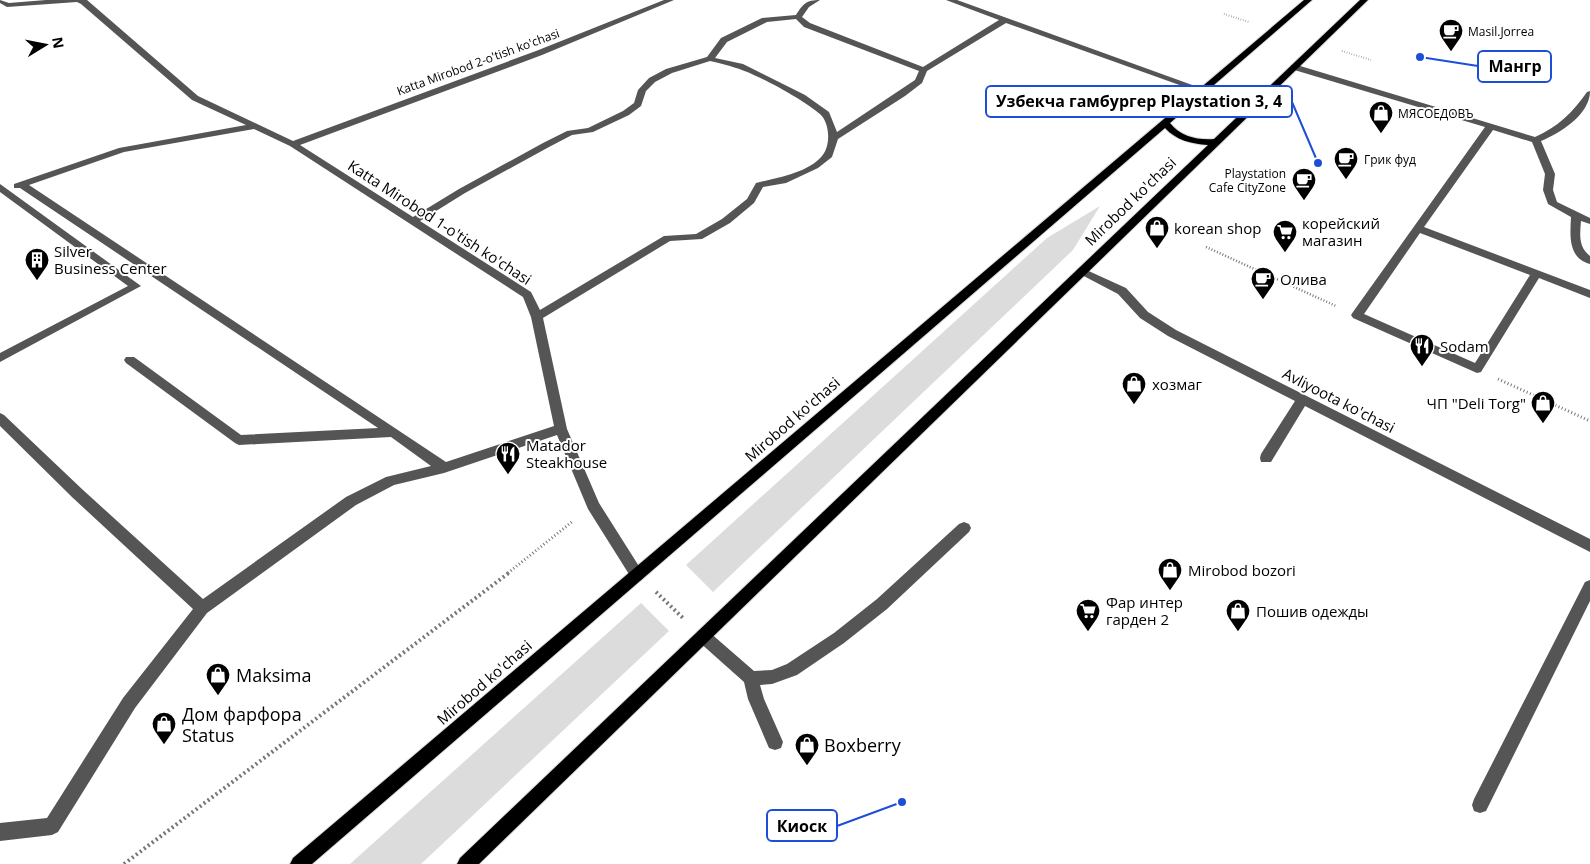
<svg xmlns="http://www.w3.org/2000/svg" width="1590" height="864" viewBox="0 0 1590 864" font-family="'Open Sans',sans-serif">
<rect width="100%" height="100%" fill="#fff"/>
<path fill="#dcdcdc" d="M1100,206L1073,250L713,592L686,565L1047,238Z
M641,603L669,631L421,864H350Z"/>
<g fill="none" stroke-linecap="round" stroke-linejoin="round">
<defs>
<path id="major" d="M1304,0H1312L1170,123C1181,137 1197,140 1214,139L1360,0H1368L479,864H457L460,858L1208,145C1191,144 1176,140 1165,128L312,864H290L293,858Z"/>
</defs>
<use href="#major" stroke="#dbdbdb" stroke-width="2"/>
<path stroke="#777" stroke-width="2" stroke-dasharray="0.5 2" stroke-linecap="butt" d="M1224,14L1249,22
M1342,51L1371,60"/>
<path stroke="#777" stroke-width="2.5" stroke-dasharray="1 2" stroke-linecap="butt" d="M1206,247L1336,306"/>
<path stroke="#777" stroke-width="3" stroke-dasharray="1 2.5" stroke-linecap="butt" d="M1498,379L1590,421
M508,573L573,521"/>
<path stroke="#777" stroke-width="4" stroke-dasharray="2 3" stroke-linecap="butt" d="M656,592L684,619
M124,864L510,572"/>
<path fill="#555" fill-rule="evenodd" d="M0,0L9,3L46,0H87L198,96L293,141L536,51L664,0H674L542,55L300,145L413,217L459,189L543,143L567,131L588,128L623,111L634,103L638,90L649,78L666,69L707,57L721,38L762,18L796,15C803,4 806,0 820,0L809,7L802,17L810,23L923,67L999,20L946,0H957L1206,90L1199,92L1006,23L927,71L922,83L905,96L838,139L832,157L818,168L786,183L763,187L754,203L730,223L702,239L670,241L543,318L567,429L599,503L642,571L644,575L642,579L637,581L632,579L588,509L557,435L444,473L394,485L356,505L207,613L135,708L58,832L52,835L0,841V823L47,818L123,698L193,609L73,498L0,426V413L4,415L83,490L203,599L346,497L386,477L431,466L391,437L239,445L235,443L126,363L124,360L126,357H134L241,435L378,428L20,188H14V184L119,148L246,125L192,100L81,4L77,2L7,7L0,3ZM796,19L804,27L919,71L915,80L837,132L829,112L805,95L743,64L715,58L727,42L767,22ZM710,61C719,63 728,65 736,68C757,74 804,100 820,114C830,123 831,146 822,156C808,173 776,178 756,183L747,199L722,219L696,234L664,236L540,310L531,292L420,221L465,193L549,147L572,135L593,132L629,115L641,106L646,91L655,82L672,73ZM254,129L290,146L523,297L531,317L554,426L446,462L29,185L124,152Z
M1291,65H1297L1535,137C1558,127 1573,112 1587,92L1590,91C1590,115 1560,133 1541,141L1555,174L1553,190L1557,202L1590,218V224L1581,221C1580,234 1578,247 1590,256V264C1568,258 1570,236 1571,217L1548,204L1543,190L1545,174L1532,142L1493,130L1424,227L1590,290V298L1539,278L1481,372L1477,373L1353,318L1351,315L1353,312L1485,127L1291,69ZM1420,233L1530,275L1475,363L1364,314Z
M0,184L141,286L0,362V353L128,286L0,192Z
M1082,268L1126,288L1148,312L1176,330L1590,539V552L1305,406L1271,462H1261L1260,458L1261,454L1295,401L1168,336L1140,318L1118,294L1078,273L1077,271L1078,269Z
M964,522L969,524L971,528L969,532L887,609L844,643L797,675L772,684L760,685L764,699L783,742L781,748L775,750L769,748L748,699L744,682L698,641L696,636L698,631L703,629L708,631L754,671L772,670L787,664L834,633L877,599L959,524Z
M1590,580V601L1486,811L1480,813L1474,811L1472,805L1474,799L1585,582Z"/>
<use href="#major" fill="#000" fill-rule="evenodd"/>
</g>
<defs>
<symbol id="cafe-pin" viewBox="-11 -11 22 30"><path d="M0 17L-7.5 6A9.5 9.5 0 1 1 7.5 6Z" fill="#000" stroke="#fff"/><path d="M-5.5-4.5H6V0H3Q3 3.5 0 3.5H-2.5Q-5.5 3.5-5.5 0ZM3-3.2v2h1.7v-2ZM-6 4.5H4V6H-6Z" fill="#fff"/></symbol>
<symbol id="shop-pin" viewBox="-11 -11 22 30"><path d="M0 17L-7.5 6A9.5 9.5 0 1 1 7.5 6Z" fill="#000" stroke="#fff"/><path d="M-5-2.5h2.3a2.7 3.5 0 0 1 5.4 0H5L5.5 6h-11ZM-1.5-2.5h3a1.5 2.3 0 0 0-3 0Z" fill="#fff"/></symbol>
<symbol id="supermarket-pin" viewBox="-11 -11 22 30"><path d="M0 17L-7.5 6A9.5 9.5 0 1 1 7.5 6Z" fill="#000" stroke="#fff"/><path d="M-6-5.5h2.5l.6 2H6L4.5 2H-2.5L-4.4-4H-6ZM-1.5 3.2a1.3 1.3 0 1 0 .1 0ZM3 3.2a1.3 1.3 0 1 0 .1 0Z" fill="#fff"/></symbol>
<symbol id="building-pin" viewBox="-11 -11 22 30"><path d="M0 17L-7.5 6A9.5 9.5 0 1 1 7.5 6Z" fill="#000" stroke="#fff"/><path d="M-4-6H4V6H1V3H-1V6H-4ZM-2.5-4.3h1.7v1.8h-1.7ZM.8-4.3h1.7v1.8H.8ZM-2.5-1h1.7V.8h-1.7ZM.8-1h1.7V.8H.8Z" fill="#fff"/></symbol>
<symbol id="restaurant-pin" viewBox="-11 -11 22 30"><path d="M0 17L-7.5 6A9.5 9.5 0 1 1 7.5 6Z" fill="#000" stroke="#fff"/><path d="M-5-6h1v4h1v-4h1v4h1v-4h1v5L-1.5 .5V6h-2V.5L-5-1ZM5-6V6H3V1.5H1.5Q1.5-4 5-6Z" fill="#fff"/></symbol>
</defs>
<g fill-rule="evenodd">
<use href="#cafe-pin" x="1437" y="17" width="28" height="38"/>
<use href="#shop-pin" x="1367" y="99" width="28" height="38"/>
<use href="#cafe-pin" x="1332" y="145" width="28" height="38"/>
<use href="#cafe-pin" x="1290" y="166" width="28" height="38"/>
<use href="#shop-pin" x="1143" y="214" width="28" height="38"/>
<use href="#supermarket-pin" x="1271" y="218" width="28" height="38"/>
<use href="#building-pin" x="23" y="246" width="28" height="38"/>
<use href="#cafe-pin" x="1249" y="265" width="28" height="38"/>
<use href="#restaurant-pin" x="1408" y="332" width="28" height="38"/>
<use href="#shop-pin" x="1120" y="370" width="28" height="38"/>
<use href="#shop-pin" x="1529" y="389" width="28" height="38"/>
<use href="#restaurant-pin" x="494" y="440" width="28" height="38"/>
<use href="#shop-pin" x="1156" y="556" width="28" height="38"/>
<use href="#supermarket-pin" x="1074" y="597" width="28" height="38"/>
<use href="#shop-pin" x="1224" y="597" width="28" height="38"/>
<use href="#shop-pin" x="204" y="661" width="28" height="38"/>
<use href="#shop-pin" x="150" y="710" width="28" height="38"/>
<use href="#shop-pin" x="793" y="731" width="28" height="38"/>
</g>
<g text-anchor="middle" dominant-baseline="central" stroke-width="4" stroke-linejoin="round" paint-order="stroke">
<g font-size="12" fill="#000" stroke="#fff" text-anchor="start">
<text x="1468" y="31">Masil.Jorrea</text>
<text x="1398" y="113">МЯСОЕДОВЪ</text>
<text x="1364" y="159">Грик фуд</text>
<text x="1286" y="173" text-anchor="end">Playstation<tspan x="1286" dy="14">Cafe CityZone</tspan></text>
</g>
<g font-size="12" fill="#000" stroke="#fff">
<text transform="translate(478 62) rotate(-20)">Katta Mirobod 2-o'tish ko'chasi</text>
</g>
<g font-size="15" fill="#000" stroke="#fff">
<text transform="translate(1130 201) rotate(-44)">Mirobod ko'chasi</text>
<text transform="translate(440 222) rotate(33)">Katta Mirobod 1-o'tish ko'chasi</text>
<text transform="translate(1339 400) rotate(27)">Avliyoota ko'chasi</text>
<text transform="translate(792 419) rotate(-41)">Mirobod ko'chasi</text>
<text transform="translate(484 682) rotate(-41)">Mirobod ko'chasi</text>
</g>
<g font-size="15" fill="#000" stroke="#fff" text-anchor="start">
<text x="1302" y="223">корейский<tspan x="1302" dy="17">магазин</tspan></text>
<text x="1174" y="228">korean shop</text>
<text x="54" y="251">Silver<tspan x="54" dy="17">Business Center</tspan></text>
<text x="1280" y="279">Олива</text>
<text x="1440" y="346">Sodam</text>
<text x="1152" y="384">хозмаг</text>
<text x="1526" y="403" text-anchor="end">ЧП "Deli Torg"</text>
<text x="526" y="445">Matador<tspan x="526" dy="17">Steakhouse</tspan></text>
<text x="1188" y="570">Mirobod bozori</text>
<text x="1106" y="602">Фар интер<tspan x="1106" dy="17">гарден 2</tspan></text>
<text x="1256" y="611">Пошив одежды</text>
</g>
<g font-size="18" fill="#000" stroke="#fff" text-anchor="start">
<text x="236" y="675">Maksima</text>
<text x="182" y="714">Дом фарфора<tspan x="182" dy="21">Status</tspan></text>
<text x="824" y="745">Boxberry</text>
</g>
</g>
<path fill="none" stroke="#1d4ed8" stroke-width="2" d="M1420 57L1478 66M1318 163L1292 102M902 802L837 826"/>
<g fill="#1d4ed8" stroke="#fff" stroke-width="2">
<circle cx="1420" cy="57" r="5"/>
<circle cx="1318" cy="163" r="5"/>
<circle cx="902" cy="802" r="5"/>
</g>
<g fill="#fff" stroke="#1d4ed8" stroke-width="2">
<rect x="1478" y="51" width="73" height="31" rx="5"/>
<rect x="986" y="86" width="306" height="31" rx="5"/>
<rect x="767" y="810" width="70" height="31" rx="5"/>
</g>
<g font-size="16" text-anchor="middle" font-weight="bold" fill="#000">
<text x="1515" y="72">Мангр</text>
<text x="1139" y="107">Узбекча гамбургер Playstation 3, 4</text>
<text x="802" y="832">Киоск</text>
</g>
<g transform="translate(45 45) rotate(80)" stroke="#ffffff" stroke-width="4" paint-order="stroke">
<path d="M0-4L9 19L0 12L-9 19Z" fill="#000000"/>
<text y="-8" font-size="14" font-weight="bold" text-anchor="middle" fill="#000000">N</text>
</g>
</svg>
